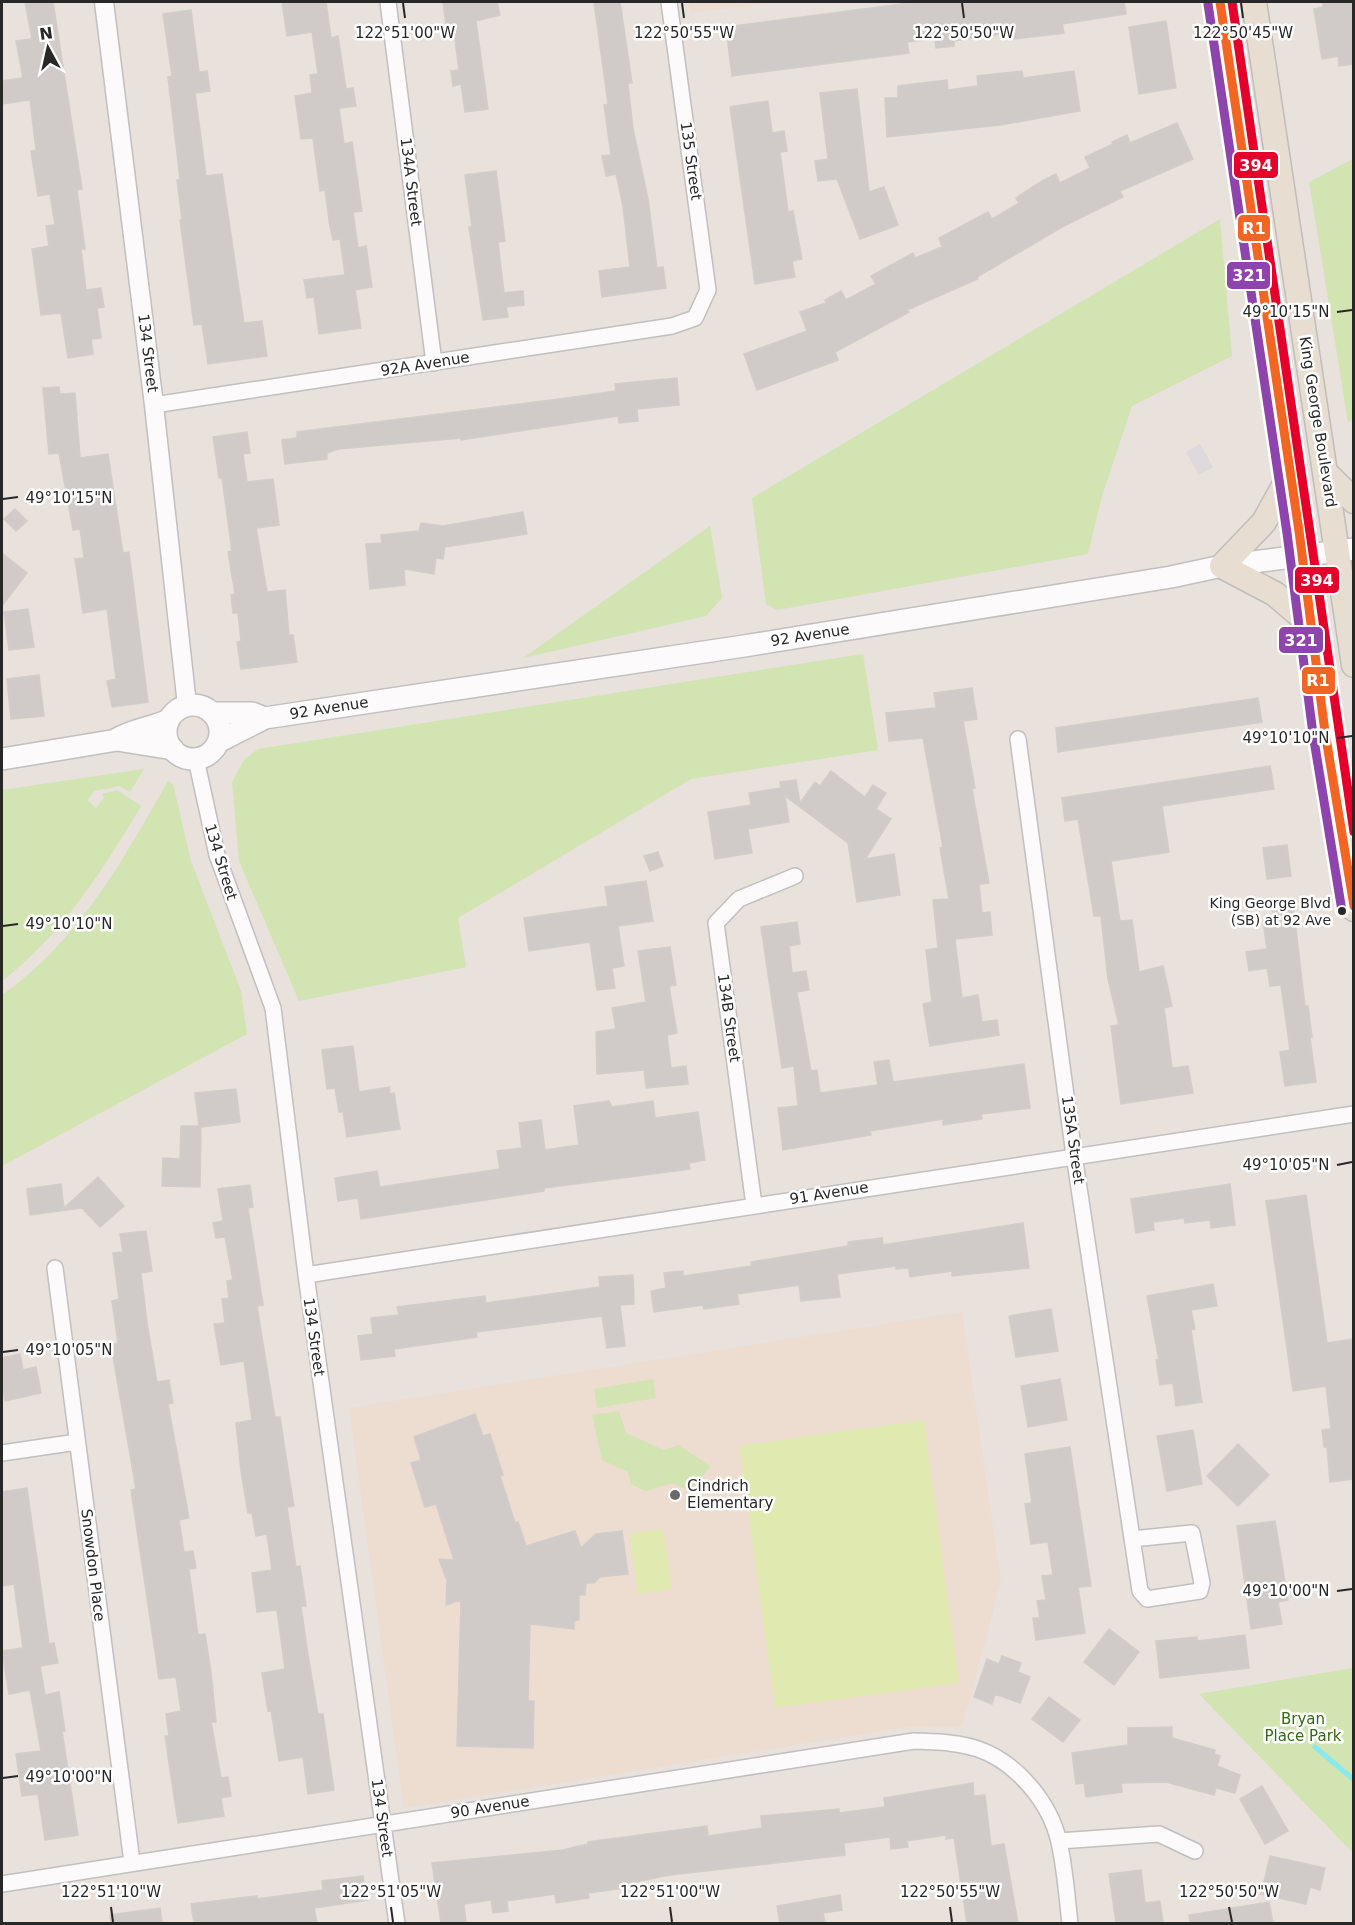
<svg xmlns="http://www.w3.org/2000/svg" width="1355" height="1925" viewBox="0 0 1355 1925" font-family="'DejaVu Sans',sans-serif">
<rect width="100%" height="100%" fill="#e8e1dc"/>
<path fill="#ddd9dc" d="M1200,444L1213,467L1199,475L1186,452Z"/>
<path fill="#ecddd0" d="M688,2H777L690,13Z
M962,1312L1001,1582L962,1727L913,1726L404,1808L349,1408Z"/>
<path fill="#d1e4b2" d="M1353,159L1354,419L1348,422L1309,182Z
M1220,219L1232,356L1132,406L1102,496L1088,554L777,610L766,604L752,498Z
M710,526L722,598L706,616L523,658Z
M863,654L878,750L691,779L458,918L466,967L299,1001L239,861L232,782L244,760L258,749Z
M144,769L130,792L120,786L94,791L87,800L96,808L104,798L102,794L117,790L141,806C102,871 63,934 2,981V790Z
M168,781L173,784L191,861L241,991L247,1034L2,1166V995C78,942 123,860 168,781Z
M653,1379L656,1398L597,1408L594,1389Z
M619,1411L626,1433L664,1450L678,1445L710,1466L691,1492L673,1483L646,1491L631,1484L628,1472L602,1460L592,1415Z
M1353,1668H1354L1353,1853L1199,1694Z"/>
<path fill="#e0e9af" d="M924,1420L959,1683L775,1708L739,1446Z
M663,1529L672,1589L638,1594L629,1534Z"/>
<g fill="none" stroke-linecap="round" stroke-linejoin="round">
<path stroke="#8ae9ef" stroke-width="5" d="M1315,1747L1354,1780"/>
</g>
<path fill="#d0cbc8" stroke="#d2cdc9" stroke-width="1.5" d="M25,2H53L82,189L77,190L85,249H81L86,290L101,288L104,307L97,308L101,338L91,339L93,354L68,358L61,313L41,315L32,249L49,246L46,226L55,225L50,194L38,196L31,151L36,150L30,100L2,104V81L23,78L16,41L32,39Z
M282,2H326L331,38L338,36L346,89L353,88L356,106L339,108L344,144L352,142L362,211L353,212L358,248L366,246L372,287L355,290L361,328L319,334L314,297L307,298L304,280L345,275L340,239L333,240L330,227L325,190L320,191L313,138L301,139L295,96L312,93L310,75L318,74L312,32L287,36Z
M443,2H497L500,15L476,21L488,109L465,112L461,84L453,86L451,71L459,70L454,32L447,33Z
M594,2H620L632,83H628L633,129L648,199L657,268L663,267L666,288L602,297L599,271L630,267L623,206L616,174L606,176L602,156L611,155L604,105L608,104Z
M917,2H1124L1126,14L1062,24L1064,33L1014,39L1013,32L954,41V46L936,48L935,39L907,42L909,53L732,76L726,27Z
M1323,2H1353V64L1339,66L1338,56L1322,59L1314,9L1323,7Z
M191,10L199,72L207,71L210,91L195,93L206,176L222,174L244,323L262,321L267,356L208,364L202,324L194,325L180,220H182L177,180L180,179L168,77L172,76L163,14Z
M1166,21L1176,88L1139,94L1129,27Z
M1022,71L1023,78L1074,71L1080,111L1000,125L887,137L885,98H898V86L947,80L948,90L978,86L977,76Z
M857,89L869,192L884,187L898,225L860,239L837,179L818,181L815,161L828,159L820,93Z
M768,101L772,133L784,131L787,151L780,152L788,212L793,211L802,259L792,261L795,277L755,284L730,107Z
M1177,123L1193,159L1120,191L1123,197L1062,227L977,277L978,279L907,310L909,312L835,352L838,360L757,390L744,354L807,331L800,312L826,303L825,300L841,291L846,300L876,284L871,276L913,253L915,258L942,247L939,238L988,212L992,219L1019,203L1016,198L1042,181L1056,174L1060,183L1090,168L1085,157L1113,144L1112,142L1127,135L1130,143Z
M496,171L505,241L498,242L504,293L523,291L524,305L506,307L508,317L483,320L469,227H472L465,175Z
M677,378L679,405L637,409L638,421L619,423L618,416L461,440V438L338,449L327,453V459L285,464L282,440L297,438V432L567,398L616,391L615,384Z
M59,387L60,394L75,393L80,458L108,454L123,553L129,552L148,702L112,707L107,681L116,679L107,609L83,613L75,559L84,558L80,529L73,530L59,453L49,454L43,388Z
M247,432L250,453L243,454L247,482L273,479L279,525L256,528L267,592L285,590L289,635H293L297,662L241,669L237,642L241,641L238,613H233L231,595L235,594L228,552L232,551L222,478H219L213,437Z
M15,509L27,521L16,531L4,519Z
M523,512L527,534L445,547L443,559L436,558L434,574L404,569L405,585L370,589L366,544L382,543L381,535L419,531L421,523L443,526Z
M2,553L27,573L2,606Z
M28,609L34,647L9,650L4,612Z
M39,675L44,716L11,719L7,679Z
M972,688L977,719L963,721L975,788L972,789L989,883L979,884L982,913L990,912L992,935L955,939L962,998L978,995L982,1022L997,1020L999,1035L930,1046L923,1004L932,1002L926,950L938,948L933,900L949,899L940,848L943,847L923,738L889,741L886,713L936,708L934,693Z
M1258,698L1262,722L1058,752L1056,728Z
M1270,766L1274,789L1162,806L1169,852L1111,861L1120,921L1132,920L1139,972L1163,966L1172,1006L1164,1008L1172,1068L1188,1066L1193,1093L1121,1104L1111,1026L1119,1025L1108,979L1101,916H1094L1078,819L1065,821L1062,798Z
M831,771L865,797L873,785L886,793L876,809L891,819L865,859L894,854L900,895L857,902L848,843L785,796L789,822L748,829L752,853L715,859L708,812L751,805L749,793L781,788L780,782L796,780L800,803L815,782L820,786Z
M1287,845L1291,876L1267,879L1263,848Z
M658,852L663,866L650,871L644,856Z
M646,881L653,921L618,926L624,966L612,968L615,988L597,990L590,942L529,951L524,918L608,906L605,887Z
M1293,904L1305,1006H1308L1312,1037L1310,1038L1316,1082L1285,1086L1280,1052L1290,1050L1281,985L1270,986L1267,968L1249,971L1246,952L1267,949L1263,921L1274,919L1272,907Z
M797,922L800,944L789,946L792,973L806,971L809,990L797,992L811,1071L817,1070L820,1093L878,1085L874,1062L889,1060L893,1082L1024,1064L1030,1108L981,1114L982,1119L943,1125V1119L870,1131L871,1135L783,1150L778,1108L798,1106L794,1066L782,1068L761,927Z
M670,947L676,985L669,986L677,1033L667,1035L671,1068L686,1066L688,1084L646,1088L644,1070L597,1074L596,1032L616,1029L612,1008L646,1002L638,951Z
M353,1046L359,1092L389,1087L390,1094L394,1093L400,1129L347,1137L343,1112H339L335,1088L327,1089L322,1050Z
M236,1089L240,1122L201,1127L200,1187L162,1186L163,1158L180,1159L181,1126H199L195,1093Z
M609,1101L612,1107L653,1101L655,1118L698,1112L705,1160L689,1163L690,1169L544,1188V1191L361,1219L358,1198L338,1201L335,1178L377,1171L380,1187L500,1169L497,1151L522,1148L519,1123L541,1120L545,1150L579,1145L574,1106Z
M98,1177L124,1206L100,1227L82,1208L30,1215L27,1189L61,1184L64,1208Z
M1230,1184L1235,1225L1211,1228L1210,1220L1185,1223L1184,1218L1153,1222L1154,1230L1136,1233L1131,1199Z
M250,1185L253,1207L248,1208L263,1305L257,1306L275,1417H280L287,1463L294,1506L287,1507L296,1567L300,1566L306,1606H301L308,1655L318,1714H323L334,1790L308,1794L303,1757L279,1761L271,1710L268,1711L262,1673L285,1669L277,1610L257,1612L252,1573L272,1570L267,1534L256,1536L252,1513H248L241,1471L236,1423L252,1420L244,1361L221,1365L214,1324L225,1323L222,1299L229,1298L227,1281L233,1280L225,1237L216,1238L213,1223L223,1221L218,1189Z
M1306,1195L1327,1343L1353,1339V1479L1330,1482L1327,1447H1324L1322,1430L1331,1429L1326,1386L1293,1391L1266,1201Z
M1023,1223L1029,1268L952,1276V1271L910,1277L909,1268L896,1269V1266L837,1274L840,1297L801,1301L799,1285L737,1294L739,1304L704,1309L703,1305L654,1312L651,1291L666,1288L664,1273L683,1271V1276L752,1266L751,1262L848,1246V1242L882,1238L883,1245Z
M146,1231L152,1271L141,1273L147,1323L157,1382L169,1380L173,1403L168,1404L189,1518L179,1520L184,1552L193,1551L196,1568L189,1569L198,1635L205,1634L211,1672L216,1722H211L221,1778L228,1777L231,1796L221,1798L224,1816L178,1823L165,1736H169L166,1714L181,1711L176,1677L159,1679L131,1490L136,1489L111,1345L118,1343L112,1301L119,1299L113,1253L123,1252L120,1234Z
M633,1275L634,1304L620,1305L625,1346L607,1348L602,1316L476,1332L477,1337L394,1349L395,1356L361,1360L358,1336L373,1334L371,1318L399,1315L397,1307L485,1296L486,1303L600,1287L599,1277Z
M1213,1284L1217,1306L1191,1310L1195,1329L1191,1330L1202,1402L1176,1406L1173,1383L1160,1385L1156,1360H1159L1147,1296Z
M1051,1309L1058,1351L1016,1357L1009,1316Z
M20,1354L23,1370L36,1367L41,1393L5,1401L2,1382V1358Z
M1060,1379L1067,1420L1028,1427L1021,1386Z
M475,1414L483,1436L490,1434L503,1475L500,1476L515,1523L518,1522L526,1546L575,1531L581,1548L596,1534L622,1531L628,1574L600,1577L594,1583H586L585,1595H579V1620L574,1621V1629L530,1624L528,1701H534L533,1748L457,1746L461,1600L446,1605L447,1581L439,1559L454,1560L436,1504L425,1507L411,1463L421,1460L414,1437Z
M1193,1430L1202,1484L1167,1491L1157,1436Z
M1238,1444L1269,1475L1238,1506L1207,1476Z
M1070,1447L1091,1586L1078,1587L1085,1633L1036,1640L1033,1618H1040L1037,1601L1046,1600L1042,1576L1053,1575L1048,1542L1031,1544L1025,1504L1032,1503L1025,1454Z
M27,1488L49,1644L54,1643L58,1663L40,1666L45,1695L59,1692L65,1731H62L78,1835L45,1840L38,1794L22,1796L16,1754L41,1751L30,1690L9,1694L2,1651L23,1648L14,1584L2,1586V1492Z
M1275,1521L1288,1600L1278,1602L1282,1624L1251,1629L1237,1526Z
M1109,1629L1139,1652L1114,1685L1084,1662Z
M1245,1635L1249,1668L1160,1678L1156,1641L1197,1637V1641Z
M1002,1656L1021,1663L1018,1672L1030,1677L1020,1703L995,1694L992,1704L974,1697L987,1659L999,1664Z
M1049,1697L1080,1720L1063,1742L1032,1719Z
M1172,1727V1738L1215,1750L1214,1754L1220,1756L1217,1766L1240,1775L1235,1793L1216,1788L1214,1795L1166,1782L1121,1783L1122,1792L1086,1797L1084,1783L1076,1784L1072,1753L1128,1745V1728Z
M973,1783L974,1796L985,1795L991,1846L1004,1844L1018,1923H967L954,1838L946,1839V1835L907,1841L908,1847L891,1849L890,1837L844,1843L845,1855L670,1875L630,1883L631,1887L588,1893L589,1898L556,1903L555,1894L507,1901L508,1911L493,1913L491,1900L464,1904L466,1923H441L432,1863L563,1850L588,1844V1842L707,1826L708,1836L762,1828L761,1816L839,1809V1813L885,1807L884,1798Z
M1262,1786L1288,1831L1265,1844L1240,1799Z
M1270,1856L1325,1868L1320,1890L1310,1887L1306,1904L1261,1894Z
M1141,1870L1145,1903L1160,1901L1163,1923H1116L1109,1874Z
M363,1876L367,1900L314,1908L317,1923H194L191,1904L257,1896V1899L323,1890L322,1881Z
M840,1895L842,1910L823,1913L825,1923H780L777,1906Z
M1269,1902L1273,1923H1190L1189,1915Z
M160,1908L162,1923H111L110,1915Z"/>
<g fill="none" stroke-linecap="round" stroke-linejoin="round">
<defs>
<path id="minor" d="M388,2L434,363
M154,405L672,326L695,318L708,290L669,2
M1018,739L1074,1155L1140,1591L1147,1599L1200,1591L1202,1583L1192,1533L1132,1539
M196,759L217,855L273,1008L306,1275L397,1924
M754,1205L716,923L739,899L795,876
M55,1268L132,1862
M306,1275L1354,1114
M2,1453L77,1442
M1059,1841L1159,1834L1195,1851
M2,1884L914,1741C935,1742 958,1742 978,1749C1016,1762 1050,1802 1059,1842C1065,1868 1067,1897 1070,1924"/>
<path id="tertiary" d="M104,2L154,405L187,705"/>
<path id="secondary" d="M166 732a27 27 0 1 1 54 0a27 27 0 1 1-54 0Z
M212,713H252L265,718
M117,739C133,729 152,728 169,720
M218,742L265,718L744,646L1171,577L1222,566L1354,549
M2,759L117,740L173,749"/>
<path id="primary" d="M1220,2L1299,531L1325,732L1354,909
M1254,2L1354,665
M1325,472L1354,501
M1290,475L1264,522L1222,566L1275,594L1309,623"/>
</defs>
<use href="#minor" stroke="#c1bfbf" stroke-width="18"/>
<use href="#tertiary" stroke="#c1bfbf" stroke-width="21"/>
<use href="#secondary" stroke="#c1bfbf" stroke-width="24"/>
<use href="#primary" stroke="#c0bdbb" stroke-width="27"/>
<use href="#minor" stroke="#fcfafa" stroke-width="15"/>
<use href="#tertiary" stroke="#fcfafa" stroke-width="18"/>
<use href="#secondary" stroke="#fcfafa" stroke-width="21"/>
<use href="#primary" stroke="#e7ddd1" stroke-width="24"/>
<defs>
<path id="bus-1" d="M1220,2L1299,531L1325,732L1354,906"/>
<path id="bus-2" d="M1208,4L1287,533L1313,734L1342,911"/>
<path id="bus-3" d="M1232,2L1354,832"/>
</defs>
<use href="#bus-1" stroke="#fff" stroke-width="14"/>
<use href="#bus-2" stroke="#fff" stroke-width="14"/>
<use href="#bus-3" stroke="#fff" stroke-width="14"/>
<use href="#bus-1" stroke="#f26522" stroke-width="9"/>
<use href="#bus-2" stroke="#8e44ad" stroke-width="9"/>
<use href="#bus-3" stroke="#e4002b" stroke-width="9"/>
</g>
<path fill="none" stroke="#282828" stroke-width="2" d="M403,3L405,18M682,3L684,18M962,3L964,18M1241,3L1243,18M1337,312L1352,310M3,499L18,497M1337,738L1352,736M3,926L18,924M1337,1165L1352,1162M3,1352L18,1350M1337,1591L1352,1589M3,1778L18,1776M111,1907L113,1922M391,1907L393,1922M670,1907L672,1922M950,1907L952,1922M1229,1907L1232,1922"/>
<circle fill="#282828" stroke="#fff" stroke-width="2" cx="1342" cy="911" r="5"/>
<circle fill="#6b6967" stroke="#fff" stroke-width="2" cx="675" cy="1495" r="6"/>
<g text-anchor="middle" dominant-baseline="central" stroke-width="5" stroke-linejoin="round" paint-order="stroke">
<g font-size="14" fill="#282828" stroke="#fff" text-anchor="end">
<text x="1331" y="903">King George Blvd<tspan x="1331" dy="17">(SB) at 92 Ave</tspan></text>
</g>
<g font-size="15" fill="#282828" stroke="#fff">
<text transform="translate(691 161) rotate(82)">135 Street</text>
<text transform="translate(411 182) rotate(83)">134A Street</text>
<text transform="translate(148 353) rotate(83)">134 Street</text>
<text transform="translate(425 364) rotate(-9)">92A Avenue</text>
<text transform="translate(1318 422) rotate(81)">King George Boulevard</text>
<text transform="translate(810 635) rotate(-9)">92 Avenue</text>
<text transform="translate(329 708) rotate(-9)">92 Avenue</text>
<text transform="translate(221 862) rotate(73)">134 Street</text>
<text transform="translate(729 1018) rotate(82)">134B Street</text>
<text transform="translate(1073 1140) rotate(82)">135A Street</text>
<text transform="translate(829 1193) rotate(-9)">91 Avenue</text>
<text transform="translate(314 1337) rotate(82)">134 Street</text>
<text transform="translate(93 1565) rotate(83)">Snowdon Place</text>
<text transform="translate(490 1807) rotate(-9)">90 Avenue</text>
<text transform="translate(382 1818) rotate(82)">134 Street</text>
</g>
<g font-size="15" fill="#282828" stroke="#fff" text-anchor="start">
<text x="687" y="1486">Cindrich<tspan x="687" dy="17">Elementary</tspan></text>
</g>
<g font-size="15" fill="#376914" stroke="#fff">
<text x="1303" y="1719">Bryan<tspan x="1303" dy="17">Place Park</tspan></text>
</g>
</g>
<g font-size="15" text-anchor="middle" fill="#282828" stroke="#fff" stroke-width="5" stroke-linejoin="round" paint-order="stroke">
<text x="405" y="38">122°51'00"W</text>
<text x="684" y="38">122°50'55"W</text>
<text x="964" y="38">122°50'50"W</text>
<text x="1243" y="38">122°50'45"W</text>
<text x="1286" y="317">49°10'15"N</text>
<text x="69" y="503">49°10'15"N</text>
<text x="1286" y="743">49°10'10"N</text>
<text x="69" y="929">49°10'10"N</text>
<text x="1286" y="1170">49°10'05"N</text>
<text x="69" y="1355">49°10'05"N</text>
<text x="1286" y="1596">49°10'00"N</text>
<text x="69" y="1782">49°10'00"N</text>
<text x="111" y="1897">122°51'10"W</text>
<text x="391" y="1897">122°51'05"W</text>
<text x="670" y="1897">122°51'00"W</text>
<text x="950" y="1897">122°50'55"W</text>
<text x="1229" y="1897">122°50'50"W</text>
</g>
<g stroke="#fff" stroke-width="2">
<rect x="1233" y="151" width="46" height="28" rx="6" fill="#e4002b"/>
<rect x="1237" y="214" width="34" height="28" rx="6" fill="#f26522"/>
<rect x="1226" y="261" width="45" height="29" rx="6" fill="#8e44ad"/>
<rect x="1294" y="566" width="46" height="28" rx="6" fill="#e4002b"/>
<rect x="1278" y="626" width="46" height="28" rx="6" fill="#8e44ad"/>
<rect x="1301" y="666" width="35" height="29" rx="6" fill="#f26522"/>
</g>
<g font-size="16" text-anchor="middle" font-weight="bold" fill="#fff">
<text x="1256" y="171">394</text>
<text x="1254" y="234">R1</text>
<text x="1249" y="281">321</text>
<text x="1317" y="586">394</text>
<text x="1301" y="646">321</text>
<text x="1318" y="686">R1</text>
</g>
<rect width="1355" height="1925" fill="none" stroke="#282828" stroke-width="6"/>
<g transform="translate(48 48) rotate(352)" stroke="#ffffff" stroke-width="4.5" paint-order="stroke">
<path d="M0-4.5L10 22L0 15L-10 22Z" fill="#282828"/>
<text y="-9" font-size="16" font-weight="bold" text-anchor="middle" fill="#282828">N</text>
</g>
</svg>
